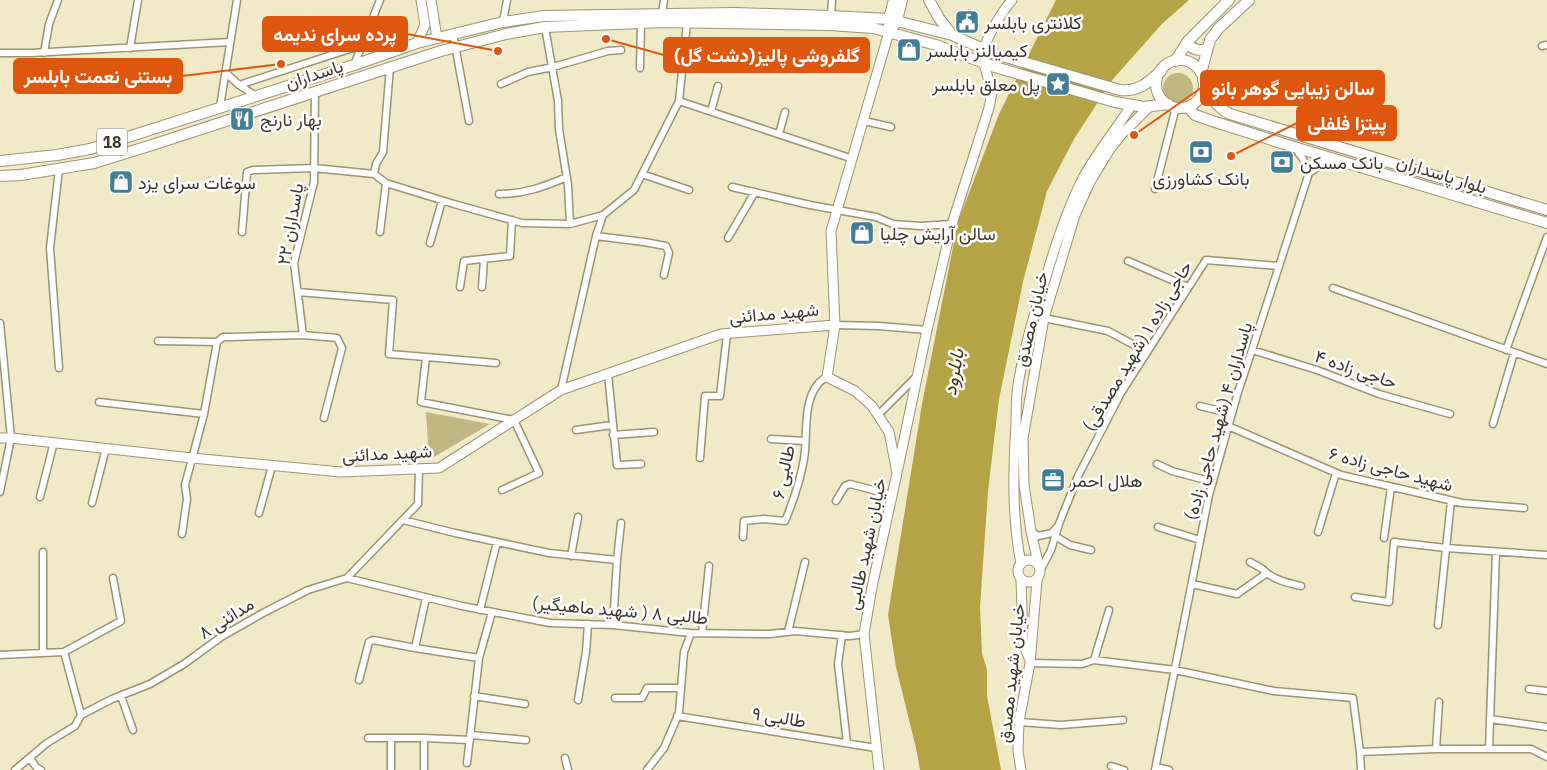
<svg xmlns="http://www.w3.org/2000/svg" width="1547" height="770" viewBox="0 0 1547 770" font-family="'IBM Plex Sans',Vazirmatn,sans-serif">
<rect width="100%" height="100%" fill="#f1eac7"/>
<path fill="#c1b783" d="M1163 88a15 15 0 1 1 30 0a15 15 0 1 1-30 0Z
M426,412L490,424L429,460Z"/>
<path fill="#b5a345" d="M1056,0H1189L1162,24L1113,79L1074,139L1047,191L1023,282L999,399L988,491L980,607L982,653L987,670V696L1001,770H920L916,748L896,667L888,615L922,404L958,222L999,114Z"/>
<g fill="none" stroke-linecap="round" stroke-linejoin="round">
<defs>
<path id="minor" d="M662,13L664,0
M831,16L832,0
M503,22L507,0
M545,27L558,101L559,129L568,185L570,224
M453,34L469,121
M1542,46L1547,45
M130,48L138,0
M0,53H31L230,42
M44,53L49,24L58,0
M354,65L380,0
M640,68L641,23
M226,73L239,85L256,96
M501,84L528,72L553,67L608,51L621,50
M239,85L362,45
M679,101L853,159
M220,107L237,0
M711,111L718,86
M864,121L891,127
M779,134L785,112
M1295,148L1303,159L1309,173
M642,174L689,190
M386,183L454,204L522,223L570,224L603,215L634,190L679,101L687,23
M732,187L810,205L876,217L893,224L921,226L952,224
M1155,189L1176,107
M499,194C525,194 543,187 567,177
M242,232L247,172L253,170L314,168L374,174
M380,232L386,183L374,174L376,164L383,152L390,67
M596,236L644,242L666,246L669,253L664,275
M728,238L755,192
M430,243L442,201
M1128,261L1188,287
M460,287L464,261L510,256L512,220
M482,287L484,259
M1333,288L1547,364
M298,292L393,300L389,354L426,357L421,402L514,420L539,473L502,490
M1034,315L1044,318L1108,331L1147,352
M0,323L11,438L0,492
M835,325L879,326L927,330
M303,335L294,263L314,182L315,91
M158,341L217,342
M1252,350L1317,370L1379,394L1450,414
M1506,350L1547,237
M426,357L496,363
M59,368L50,248L59,169
M608,374L617,465L641,464
M561,390L596,236L603,215
M99,402L204,414
M1200,406L1232,414
M878,415L918,375
M1493,424L1514,353
M1228,426L1341,475L1462,503L1524,508
M576,430L612,425
M613,435L654,432
M771,439L805,441
M700,458L705,396H720L727,334
M1157,464L1172,471L1213,482
M40,497L54,442
M836,501L845,486L850,484L892,495
M92,503L106,448
M259,513L272,466
M403,520L455,533L549,553L617,560
M1158,527L1200,540
M1031,531L1038,536L1052,533L1057,527
M1318,532L1336,473
M182,534L187,499L185,485L204,414L217,342L223,337H231L303,335L337,338L342,348L324,418
M1055,536L1070,545L1091,550
M743,537L744,521L764,519L785,521C794,500 800,482 804,459C808,437 802,403 818,384C820,381 824,379 827,377
M1384,538L1391,487
M43,552V652
M571,556L578,517
M1041,569L1051,550L1059,524L1078,476L1121,393L1206,260L1279,266
M1267,573C1277,581 1289,583 1301,586
M347,578L462,606L550,623L613,625L691,633L770,634L795,631L850,636L864,634
M1192,584L1237,594L1267,573L1261,568L1250,562
M1355,597L1389,602L1394,542L1446,548L1547,555
M426,598L415,648L479,658
M480,610L497,542
M613,625L617,560L621,523
M1438,625L1451,501
M788,632L805,562
M702,633L709,566
M842,635L838,664L847,743
M64,652L121,621L113,578
M0,655L64,652L81,715
M1094,660L1109,610
M1030,663L1082,664L1094,660L1175,670L1274,691L1353,698L1360,752L1361,770
M359,680L369,642L373,640L415,648
M1529,689L1547,691
M121,696L133,730
M474,696L525,704
M615,698H642L647,688H681
M578,700L586,652L588,624
M677,716L876,748
M1490,719L1547,727
M1019,722L1061,725L1123,720
M471,735L526,740
M368,738H424L470,740
M1436,749L1439,702
M1489,749L1496,552
M1360,752L1436,749H1531L1547,757
M30,758L36,767L41,770
M565,758L568,770
M467,763L479,658L492,612
M1111,766L1124,770
M1156,767L1169,770
M391,769V739
M15,770L47,743L75,726L81,715L112,699L150,684L184,664L221,637L263,613L308,590L347,578L418,504L419,469
M424,770V738
M647,770L664,748L679,713L684,652L691,633
M1155,770L1209,495L1238,392L1252,350L1309,173L1331,158"/>
<path id="tertiary" d="M431,0L437,38
M417,43L425,25L421,0
M0,438H11L192,458L341,472L439,468L561,390L721,334L835,325
M898,468L927,330L952,224L989,108L992,92L984,64
M1018 571a11 11 0 1 1 22 0a11 11 0 1 1-22 0Z
M1038,563L1031,531L1024,485L1023,438L1044,318L1075,215L1090,182L1110,149L1122,134L1150,106
M1021,564C1012,517 1013,471 1016,424C1016,410 1016,394 1019,379C1025,345 1035,310 1046,277C1056,243 1067,209 1083,178C1097,152 1116,130 1131,106
M1021,579L1023,643L1029,658
M879,770L864,634L872,587L897,473L889,432L872,406L855,391L827,377L835,325L831,231L889,32
M1021,770L1018,751L1019,722L1030,663L1037,580"/>
<path id="secondary" d="M983,49C991,31 999,15 1012,0"/>
<path id="primary" d="M929,0L939,18L952,35
M894,25L897,20L902,0
M889,26V19L894,0
M1188,41V45C1195,50 1199,51 1207,49
M1156 84a24 24 0 1 1 48 0a24 24 0 1 1-48 0Z
M1175,61L1188,41L1229,0
M1201,73L1210,40L1218,29L1249,0
M1203,80C1210,95 1215,107 1230,114L1547,210
M1188,107L1195,115L1212,121L1294,147L1547,223
M0,161L57,155L90,149L354,65L417,43L503,22L544,16L735,13L831,16L889,19L952,35L995,54L1120,90C1138,92 1148,83 1161,71
M0,176L21,175L94,163L152,145L441,51L506,34L545,27L663,22L830,25L873,28L936,45L995,67L1115,102L1144,107L1168,104"/>
</defs>
<use href="#minor" stroke="#9a9473" stroke-width="9"/>
<use href="#tertiary" stroke="#9a9473" stroke-width="11"/>
<use href="#secondary" stroke="#9a9473" stroke-width="11"/>
<use href="#primary" stroke="#9a9473" stroke-width="12"/>
<use href="#minor" stroke="#fff" stroke-width="6"/>
<use href="#tertiary" stroke="#fff" stroke-width="9"/>
<use href="#secondary" stroke="#fff" stroke-width="9"/>
<use href="#primary" stroke="#fff" stroke-width="10"/>
</g>
<defs>
<symbol id="civic-square" viewBox="-11 -11 22 22"><rect x="-9" y="-9" width="18" height="18" rx="4" fill="#427f96" stroke="#fff"/><path d="M-.6-6.5H3V-4.5H.6V-3L4-1V1h2V6H-6V1h2V-1L-.6-3ZM-1.2 2.5V6h2.4V2.5Z" fill="#fff"/></symbol>
<symbol id="shop-square" viewBox="-11 -11 22 22"><rect x="-9" y="-9" width="18" height="18" rx="4" fill="#427f96" stroke="#fff"/><path d="M-5-2.5h2.3a2.7 3.5 0 0 1 5.4 0H5L5.5 6h-11ZM-1.5-2.5h3a1.5 2.3 0 0 0-3 0Z" fill="#fff"/></symbol>
<symbol id="sight-square" viewBox="-11 -11 22 22"><rect x="-9" y="-9" width="18" height="18" rx="4" fill="#427f96" stroke="#fff"/><path d="M0-6L1.8-2.2L6-1.7L2.9 1.2L3.7 5.4L0 3.3L-3.7 5.4L-2.9 1.2L-6-1.7L-1.8-2.2Z" fill="#fff"/></symbol>
<symbol id="restaurant-square" viewBox="-11 -11 22 22"><rect x="-9" y="-9" width="18" height="18" rx="4" fill="#427f96" stroke="#fff"/><path d="M-5-6h1v4h1v-4h1v4h1v-4h1v5L-1.5 .5V6h-2V.5L-5-1ZM5-6V6H3V1.5H1.5Q1.5-4 5-6Z" fill="#fff"/></symbol>
<symbol id="bank-square" viewBox="-11 -11 22 22"><rect x="-9" y="-9" width="18" height="18" rx="4" fill="#427f96" stroke="#fff"/><path d="M-6-4H6V4H-6ZM0-2.3a2.3 2.3 0 1 0 0 4.6a2.3 2.3 0 1 0 0-4.6Z" fill="#fff"/></symbol>
<symbol id="office-square" viewBox="-11 -11 22 22"><rect x="-9" y="-9" width="18" height="18" rx="4" fill="#427f96" stroke="#fff"/><path d="M-6-3h4V-5.5h4V-3h4V5H-6ZM-1-4.5V-3h2v-1.5ZM-6 0V1H6V0Z" fill="#fff"/></symbol>
</defs>
<g fill-rule="evenodd">
<use href="#civic-square" x="953" y="8" width="28" height="28"/>
<use href="#shop-square" x="895" y="36" width="28" height="28"/>
<use href="#sight-square" x="1044" y="70" width="28" height="28"/>
<use href="#restaurant-square" x="228" y="105" width="28" height="28"/>
<use href="#bank-square" x="1187" y="138" width="28" height="28"/>
<use href="#bank-square" x="1268" y="148" width="28" height="28"/>
<use href="#shop-square" x="107" y="168" width="28" height="28"/>
<use href="#shop-square" x="848" y="219" width="28" height="28"/>
<use href="#office-square" x="1039" y="466" width="28" height="28"/>
</g>
<g text-anchor="middle" dominant-baseline="central" stroke-width="5" stroke-linejoin="round" paint-order="stroke">
<rect fill="#fff" stroke="#77756b" stroke-width="1" x="97" y="128.5" width="30" height="27" rx="4"/>
<g font-size="16" font-weight="bold" fill="#3d3a2c">
<text x="112" y="142">18</text>
</g>
<g font-size="18" fill="#3d3a2c" stroke="#fff" text-anchor="start">
<text x="984" y="22">کلانتری بابلسر</text>
<text x="926" y="50">کیمیالنز بابلسر</text>
<text x="1040" y="84" text-anchor="end">پل معلق بابلسر</text>
<text x="260" y="119">بهار نارنج</text>
<text x="1300" y="162">بانک مسکن</text>
<text x="1201" y="178" text-anchor="middle">بانک کشاورزی</text>
<text x="138" y="182">سوغات سرای یزد</text>
<text x="880" y="233">سالن آرایش چلیا</text>
<text x="1070" y="480">هلال احمر</text>
</g>
<g font-size="18" fill="#3d3a2c" stroke="#fff">
<text transform="translate(314 74) rotate(-18)">پاسداران</text>
<text transform="translate(1442 174) rotate(17)">بلوار پاسداران</text>
<text transform="translate(290 224) rotate(-80)">پاسداران ۲۲</text>
<text transform="translate(774 313) rotate(-5)">شهید مدائنی</text>
<text transform="translate(1031 319) rotate(-77)">خیابان مصدق</text>
<text transform="translate(1137 346) rotate(-59)">حاجی زاده ۱ (شهید مصدقی)</text>
<text transform="translate(1356 369) rotate(19)">حاجی زاده ۴</text>
<text transform="translate(1218 421) rotate(-74)">پاسداران ۴ (شهید حاجی زاده)</text>
<text transform="translate(387 453) rotate(-3)">شهید مدائنی</text>
<text transform="translate(1391 469) rotate(15)">شهید حاجی زاده ۶</text>
<text transform="translate(783 472) rotate(-78)">طالبی ۶</text>
<text transform="translate(866 544) rotate(-78)">خیابان شهید طالبی</text>
<text transform="translate(620 610) rotate(5)">طالبی ۸ ( شهید ماهیگیر)</text>
<text transform="translate(226 618) rotate(-32)">مدائنی ۸</text>
<text transform="translate(1011 673) rotate(-84)">خیابان شهید مصدق</text>
<text transform="translate(779 717) rotate(9)">طالبی ۹</text>
</g>
<g font-size="19" font-style="italic" fill="#3c350c" stroke="#fff">
<text transform="translate(953 372) rotate(-80)">بابلرود</text>
</g>
</g>
<path fill="none" stroke="#df570e" stroke-width="2" d="M498 51L407 34M606 39L664 55M281 64L182 76M1134 135L1201 88M1231 156L1297 123"/>
<g fill="#df570e" stroke="#fff" stroke-width="2">
<circle cx="498" cy="51" r="5"/>
<circle cx="606" cy="39" r="5"/>
<circle cx="281" cy="64" r="5"/>
<circle cx="1134" cy="135" r="5"/>
<circle cx="1231" cy="156" r="5"/>
</g>
<g fill="#df570e" stroke="#df570e" stroke-width="2">
<rect x="263" y="17" width="144" height="34" rx="5"/>
<rect x="664" y="38" width="205" height="34" rx="5"/>
<rect x="14" y="59" width="168" height="34" rx="5"/>
<rect x="1201" y="71" width="183" height="34" rx="5"/>
<rect x="1297" y="106" width="99" height="34" rx="5"/>
</g>
<g font-size="19" text-anchor="middle" font-weight="bold" fill="#fff">
<text x="335" y="41">پرده سرای ندیمه</text>
<text x="767" y="62">گلفروشی پالیز(دشت گل)</text>
<text x="98" y="83">بستنی نعمت بابلسر</text>
<text x="1293" y="95">سالن زیبایی گوهر بانو</text>
<text x="1347" y="130">پیتزا فلفلی</text>
</g>
</svg>
